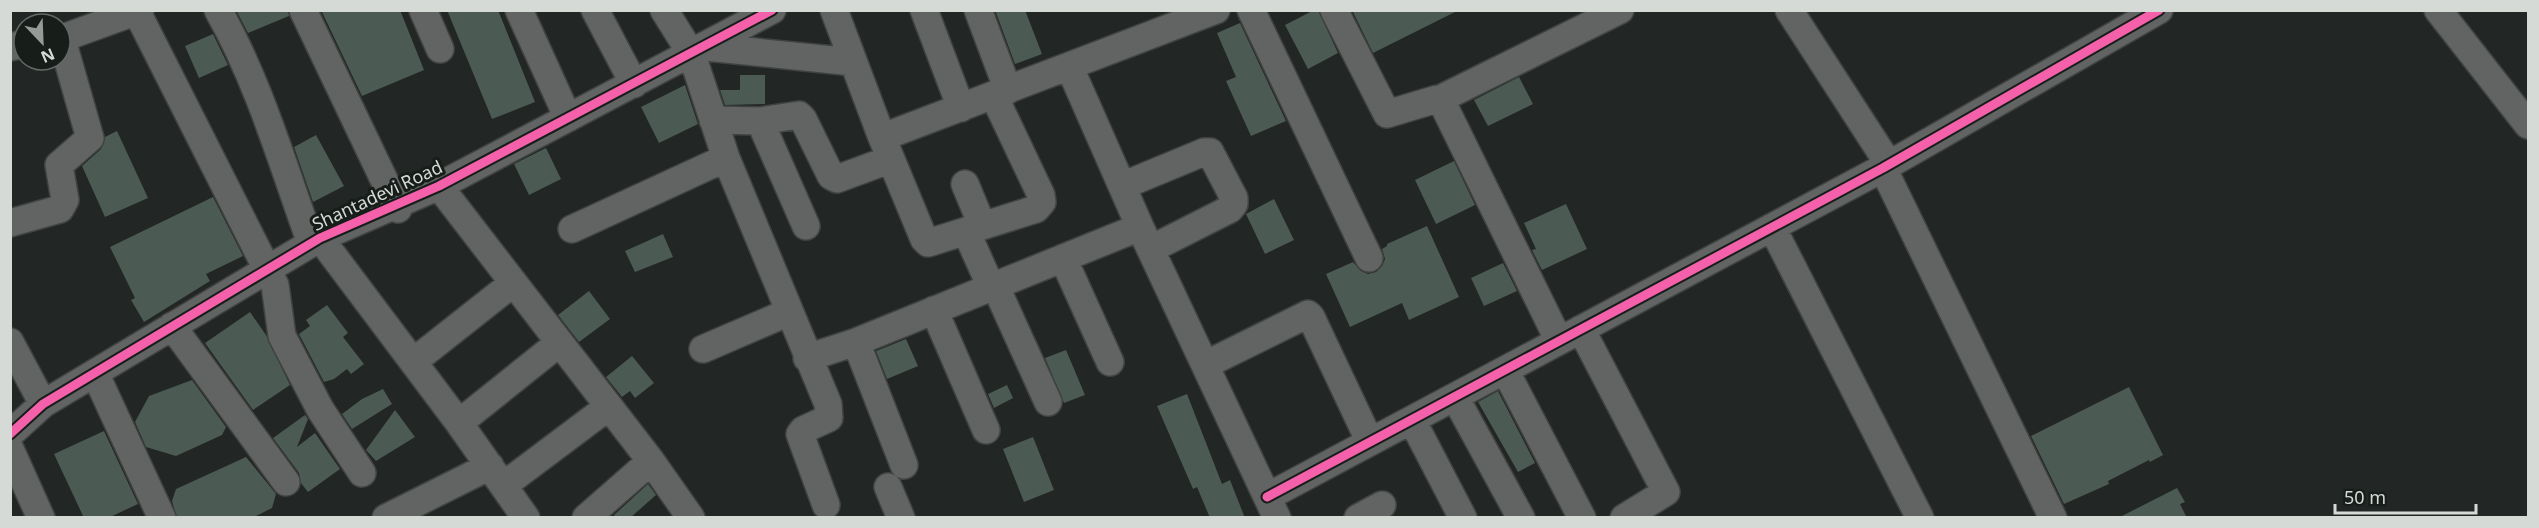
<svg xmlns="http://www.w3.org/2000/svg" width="2539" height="528" viewBox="0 0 2539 528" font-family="'Noto Sans',sans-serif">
<rect width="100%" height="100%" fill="#222624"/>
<path fill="#4b5a53" d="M236,10H288L289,16L248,33Z
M321,10H400L424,70L362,96Z
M447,10H498L535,102L492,119Z
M995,10H1025L1042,54L1015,64Z
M1314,10H1318L1338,53L1308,69L1285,25Z
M1352,10H1459L1373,53Z
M1240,23L1286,121L1251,136L1226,81L1236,77L1217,33Z
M213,34L228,65L199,78L185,46Z
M740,75H765V104L725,105L720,90H740Z
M1519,77L1533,104L1488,126L1474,100Z
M685,85L698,124L659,143L641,107Z
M117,131L148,198L105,217L82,166L101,149L105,137Z
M316,135L344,186L313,202L294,147Z
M546,148L561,179L529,195L514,164Z
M1454,161L1475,205L1436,224L1415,180Z
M213,197L243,256L206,274L210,281L144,322L131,300L135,298L110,247Z
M1274,199L1294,240L1265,254L1246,214Z
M1566,204L1587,249L1542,270L1532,250L1536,249L1524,223Z
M1427,226L1459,297L1409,320L1402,303L1350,327L1326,274L1353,262L1361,271L1368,274L1376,272L1382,266L1385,259L1382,249L1387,246V244Z
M663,234L673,257L635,272L625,251Z
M1503,263L1517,291L1484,306L1471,278Z
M589,291L610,319L579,342L558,315Z
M327,305L348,333L343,337L364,364L351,374L347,369L334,379L324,382L299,334L310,326L306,320Z
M250,312L266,335L290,385L253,410L205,343Z
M906,339L918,366L887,379L876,351Z
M1066,350L1085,395L1064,403L1045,358Z
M632,356L654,383L635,398L630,391L622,397L606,377Z
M192,380L226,427L222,435L176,456L146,447L135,422L149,396Z
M1007,385L1013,398L994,408L988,394Z
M2129,387L2163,455L2150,462L2149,460L2108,481L2109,484L2064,504L2031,436Z
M383,389L392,404L352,429L342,414L362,399Z
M1498,391L1535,463L1518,472L1478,402Z
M1187,394L1222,484L1230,480L1245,518H1210L1197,487L1193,489L1157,406Z
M395,410L415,437L376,461L366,450Z
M305,415L308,419L297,447L315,433L340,469L308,492L301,483L299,473L273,438Z
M104,431L138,504L108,518H84L54,454Z
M1033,437L1054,490L1024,502L1003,449Z
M246,457L276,494L272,508L252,518H177L172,501L176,489Z
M648,484L656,495L630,518H616L614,515Z
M2177,488L2185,502L2180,504L2187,518H2118Z"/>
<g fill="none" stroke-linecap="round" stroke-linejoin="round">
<defs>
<path id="minor" d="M218,10C259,82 283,166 311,243
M303,10L398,209
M423,10L440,49
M519,10L568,118
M595,10L634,84
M664,10L692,55L726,158L828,404L829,418L803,430L800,434L826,505
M834,10L881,135L891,134L1216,10
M924,10L961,108
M978,10L1008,90
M1251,10L1369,258
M1334,10L1387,114L1437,99L1442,102L1559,341
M1789,10L1888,163
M2438,10L2528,125
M137,12L275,285L282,336L320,409L362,473
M60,39L140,10
M10,47L24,44
M706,47L853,62
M1070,68L1140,227L1277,518
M1440,99L1620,10
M713,120L760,121L799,115L803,119L831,176L837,179L891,159
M760,121L806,226
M881,135L924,239L928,243L1036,209L1042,202L1041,195L994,96
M1883,168L2053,518
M965,184L982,225
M439,186L651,461L691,518
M1122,186L1204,152H1210L1234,198V204L1230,209L1151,249
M10,223L60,209L65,200L59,165L90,138L62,40
M1772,227L1920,518
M572,229L726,158
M966,231L991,287
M320,238L459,423L526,518
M1063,258L1110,362
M995,285L1048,402
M934,310L986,430
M172,326L286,482
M1581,329L1666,492L1624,518
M10,342L43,404
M856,342L904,465
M703,349L789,312
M807,358L856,342L1140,227
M413,362L513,283
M1205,365L1308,314L1311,317L1370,442
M1505,370L1582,518
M95,373L162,518
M1455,397L1521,518
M1412,420L1463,518
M459,423L559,343
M10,434L43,404L320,238L439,186L772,10
M10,449L41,518
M504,485L608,407
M888,487L901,518
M1267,497L1883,168L2159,10
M386,518L490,466
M586,518L651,461
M1358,518L1382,505"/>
</defs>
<use href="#minor" stroke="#404341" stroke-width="30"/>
<use href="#minor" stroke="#626463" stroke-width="27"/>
<defs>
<path id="cycleway" d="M10,434L43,404L320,238L439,186L772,10
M1267,497L1883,168L2159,10"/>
</defs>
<use href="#cycleway" stroke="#171e1a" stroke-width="13"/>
<use href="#cycleway" stroke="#f560ab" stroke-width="9"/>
</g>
<g text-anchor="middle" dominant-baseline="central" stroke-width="6" stroke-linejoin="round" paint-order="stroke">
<g font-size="18" fill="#d5dad7" stroke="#171e1a">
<text transform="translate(377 195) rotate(-25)">Shantadevi Road</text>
</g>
</g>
<rect width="2539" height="528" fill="none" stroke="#d5dad7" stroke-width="24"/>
<g transform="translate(42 42) rotate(157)"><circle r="28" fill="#171e1a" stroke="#636966" stroke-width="1.5"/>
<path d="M0-4.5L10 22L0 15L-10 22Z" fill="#969b98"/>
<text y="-9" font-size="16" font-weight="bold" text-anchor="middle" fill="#d5dad7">N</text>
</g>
<path d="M2335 504v9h141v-9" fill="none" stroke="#d5dad7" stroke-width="3"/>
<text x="2344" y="504" font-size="18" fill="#d5dad7" stroke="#171e1a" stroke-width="4.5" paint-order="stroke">50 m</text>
</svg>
